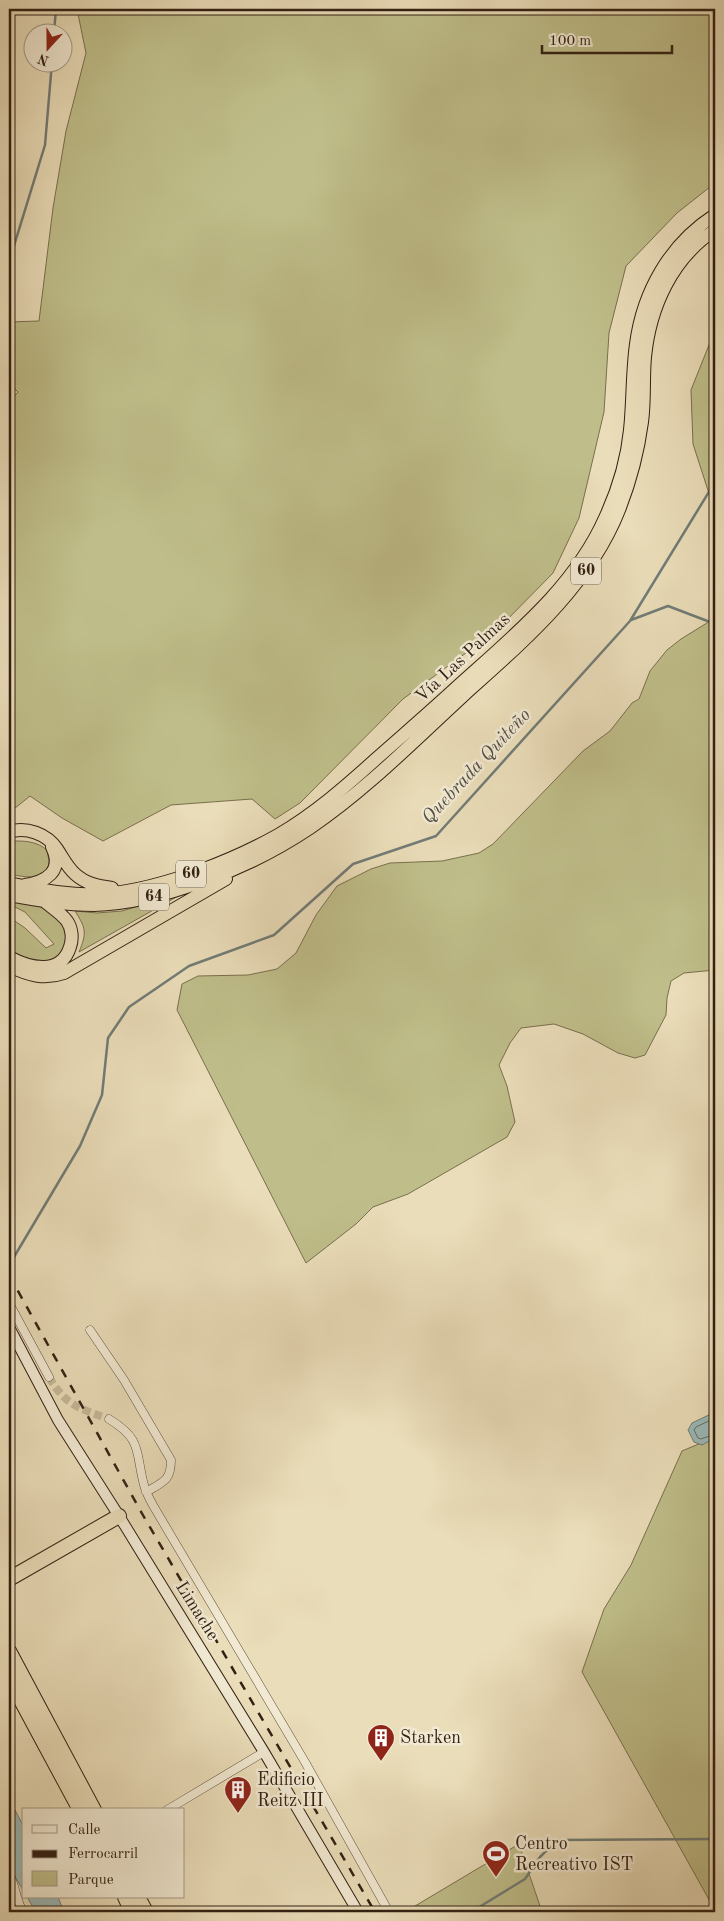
<svg xmlns="http://www.w3.org/2000/svg" width="724" height="1921" viewBox="0 0 724 1921" font-family="'Old Standard TT',serif">
<rect width="100%" height="100%" fill="#eaddb9"/>
<filter id="stains"><feTurbulence type="fractalNoise" baseFrequency=".004" numOctaves="4"/><feColorMatrix values="0 0 0 0 .2 0 0 0 0 .09 0 0 0 0 .02 0 0 0 .5 -.17"/></filter>
<radialGradient id="worn" r=".72"><stop offset=".6" stop-color="#630" stop-opacity="0"/><stop offset="1" stop-color="#630" stop-opacity=".3"/></radialGradient>
<path fill="#bfbe8a" stroke="#796f4e" d="M77,9H715V183L677,213L626,266L609,333L604,412L579,518L553,573L496,631L403,699L300,803L275,819L252,799L171,805L103,841L62,818L30,796L9,813V402L18,392L9,383V322L39,321L53,208L66,131L86,53Z
M715,330V512L693,444L691,390Z
M715,618V970L684,973L671,981L667,998L666,1015L645,1055L635,1058L618,1053L583,1034L554,1024L521,1028L510,1043L499,1065L507,1086L515,1122L507,1137L408,1194L373,1207L356,1224L306,1263L177,1010L182,984L198,976L248,975L277,969L296,953L316,915L337,886L371,869L390,863L442,861L479,853L493,844L583,751L610,731L632,703L639,699L650,671L667,650L681,639Z
M16,841C28,841 37,842 47,850L49,861L48,869C33,880 26,877 9,874V843Z
M187,891L79,952C87,933 86,928 75,911L97,913L122,911Z
M9,899C41,904 79,916 61,956L42,963L24,959L9,950V917L25,928L46,948L54,944L25,912L9,904Z
M713,1438H715V1906L712,1905L582,1672L604,1609L631,1565L682,1451Z
M519,1844L542,1912H405Z"/>
<path fill="#9bbab9" stroke="#717c77" d="M715,1412V1438L702,1445L694,1442L688,1430L692,1423Z
M9,1799L24,1827V1892L9,1866Z
M27,1897H58L64,1912H36Z"/>
<g fill="none" stroke-linecap="round" stroke-linejoin="round">
<path stroke="#676d66" stroke-width="1" d="M715,1418L696,1427L694,1430L698,1438L701,1439L715,1434"/>
<path stroke="#717c77" stroke-width="2.5" d="M54,32L56,9
M9,262L45,145L52,62
M631,620L668,606L710,622L715,627
M9,1260L14,1257L80,1146L102,1095L108,1038L129,1007L189,966L274,935L353,864L436,836L630,621L715,482
M471,1912L525,1879L540,1857L557,1840L715,1839"/>
<path stroke="#c5b798" stroke-width="8" stroke-dasharray="8 4" stroke-linecap="butt" d="M49,1377C65,1405 80,1409 109,1419"/>
<defs>
<path id="minor" d="M9,1303L49,1377
M90,1330L124,1380L171,1460C171,1481 163,1482 146,1492
M109,1419C143,1440 135,1451 144,1485C146,1493 150,1500 154,1507L305,1762L389,1912
M167,1810L264,1752
M9,1874C16,1887 16,1900 23,1912"/>
<path id="secondary" d="M9,1327L58,1420L119,1516L264,1752L358,1912"/>
<path id="trunk" d="M9,832C26,826 47,834 57,849C63,858 67,867 75,874C86,884 98,886 112,888
M9,883C41,890 72,896 105,894C137,891 169,882 199,871C226,861 253,849 278,835C314,814 345,787 376,759C403,735 430,712 457,687C512,637 574,588 605,518C618,490 627,460 630,430C633,402 632,373 636,344C643,291 670,244 715,215
M25,885C46,882 64,871 52,847
M9,895C37,900 65,905 94,905C132,904 169,894 204,881C241,868 277,850 310,828C366,790 415,740 465,694C524,641 589,586 619,510C630,482 638,452 642,422C645,401 643,379 645,357C650,307 672,258 715,230
M9,957C29,968 61,976 70,947C73,939 72,928 67,921C61,913 51,907 44,901
M9,966C28,975 44,980 64,973L226,879"/>
<path id="motorway" d="M9,1579L119,1516
M9,1651L94,1810
M9,1678L80,1810
M125,1897L132,1912
M138,1897L146,1912"/>
</defs>
<use href="#minor" stroke="#614f3c" stroke-width="9"/>
<use href="#secondary" stroke="#332013" stroke-width="12"/>
<use href="#trunk" stroke="#332013" stroke-width="14"/>
<use href="#motorway" stroke="#332013" stroke-width="16"/>
<use href="#minor" stroke="#f1e9d2" stroke-width="8"/>
<use href="#secondary" stroke="#f1e9d2" stroke-width="10"/>
<use href="#trunk" stroke="#eaddb9" stroke-width="12"/>
<use href="#motorway" stroke="#eaddb9" stroke-width="14"/>
<path stroke="#332013" stroke-width="2.5" stroke-dasharray="9 9" stroke-linecap="butt" d="M9,1275L144,1517L375,1912"/>
</g>
<defs>
<symbol id="building-pin" viewBox="-11 -11 22 30"><path d="M0 17L-7.5 6A9.5 9.5 0 1 1 7.5 6Z" fill="#8f2418" stroke="#f1e9d2"/><path d="M-4-6H4V6H1V3H-1V6H-4ZM-2.5-4.3h1.7v1.8h-1.7ZM.8-4.3h1.7v1.8H.8ZM-2.5-1h1.7V.8h-1.7ZM.8-1h1.7V.8H.8Z" fill="#fff"/></symbol>
<symbol id="stadium-pin" viewBox="-11 -11 22 30"><path d="M0 17L-7.5 6A9.5 9.5 0 1 1 7.5 6Z" fill="#8f2418" stroke="#f1e9d2"/><path d="M0-5a6.5 5 0 1 0 0 10a6.5 5 0 1 0 0-10ZM-3.5-1.8h7v3.6h-7Z" fill="#fff"/></symbol>
</defs>
<g fill-rule="evenodd">
<use href="#building-pin" x="365" y="1722" width="32" height="43"/>
<use href="#building-pin" x="222" y="1774" width="32" height="43"/>
<use href="#stadium-pin" x="480" y="1838" width="32" height="43"/>
</g>
<g text-anchor="middle" dominant-baseline="central" stroke-width="5" stroke-linejoin="round" paint-order="stroke">
<g fill="#f1e9d2" stroke="#6c5c4c" stroke-width="1">
<rect x="571" y="557.5" width="30" height="27" rx="4"/>
<rect x="176" y="860.5" width="30" height="27" rx="4"/>
<rect x="139" y="883.5" width="30" height="27" rx="4"/>
</g>
<g font-size="16" font-weight="bold" fill="#332013">
<text x="586" y="571">60</text>
<text x="191" y="874">60</text>
<text x="154" y="897">64</text>
</g>
<g font-size="18" fill="#332013" stroke="#f1e9d2">
<text transform="translate(463 658) rotate(-43)">Vía Las Palmas</text>
<text transform="translate(197 1611) rotate(58)">Limache</text>
</g>
<g font-size="18" fill="#332013" stroke="#f1e9d2" text-anchor="start">
<text x="400" y="1738">Starken</text>
<text x="257" y="1780">Edificio<tspan x="257" dy="21">Reitz III</tspan></text>
<text x="515" y="1844">Centro<tspan x="515" dy="21">Recreativo IST</tspan></text>
</g>
<g font-size="19" font-style="italic" fill="#524e45" stroke="#f1e9d2">
<text transform="translate(477 767) rotate(-47)">Quebrada Quiteño</text>
</g>
</g>
<rect width="724" height="1921" fill="none" stroke="#eaddb9" stroke-width="30"/>
<rect x="10" y="10" width="704" height="1901" fill="none" stroke="#332013" stroke-width="2.5"/>
<rect x="15" y="15" width="694" height="1891" fill="none" stroke="#332013"/>
<rect x="22" y="1808" width="162" height="90" fill="#f1e9d2" stroke="#a59986"/>
<rect x="32" y="1825" width="25" height="8" fill="#f1e9d2" stroke="#a59986"/>
<text x="68" y="1834" font-size="15" fill="#332013">Calle</text>
<rect x="32" y="1850" width="25" height="8" fill="#332013" stroke="#a59986"/>
<text x="68" y="1858" font-size="15" fill="#332013">Ferrocarril</text>
<rect x="32" y="1871" width="25" height="15" fill="#bfbe8a" stroke="#a59986"/>
<text x="68" y="1884" font-size="15" fill="#332013">Parque</text>
<g transform="translate(48 48) rotate(201)"><circle r="24" fill="#f1e9d2" stroke="#a59986"/>
<path d="M0-4L9 19L0 12L-9 19Z" fill="#8f2418"/>
<text y="-8" font-size="14" font-weight="bold" text-anchor="middle" fill="#332013">N</text>
</g>
<path d="M542 45v8h130v-8" fill="none" stroke="#332013" stroke-width="2.5"/>
<text x="549" y="45" font-size="15" fill="#332013" stroke="#f1e9d2" stroke-width="4" paint-order="stroke">100 m</text>
<rect width="100%" height="100%" filter="url(#stains)"/>
<rect width="100%" height="100%" fill="url(#worn)"/>
</svg>
